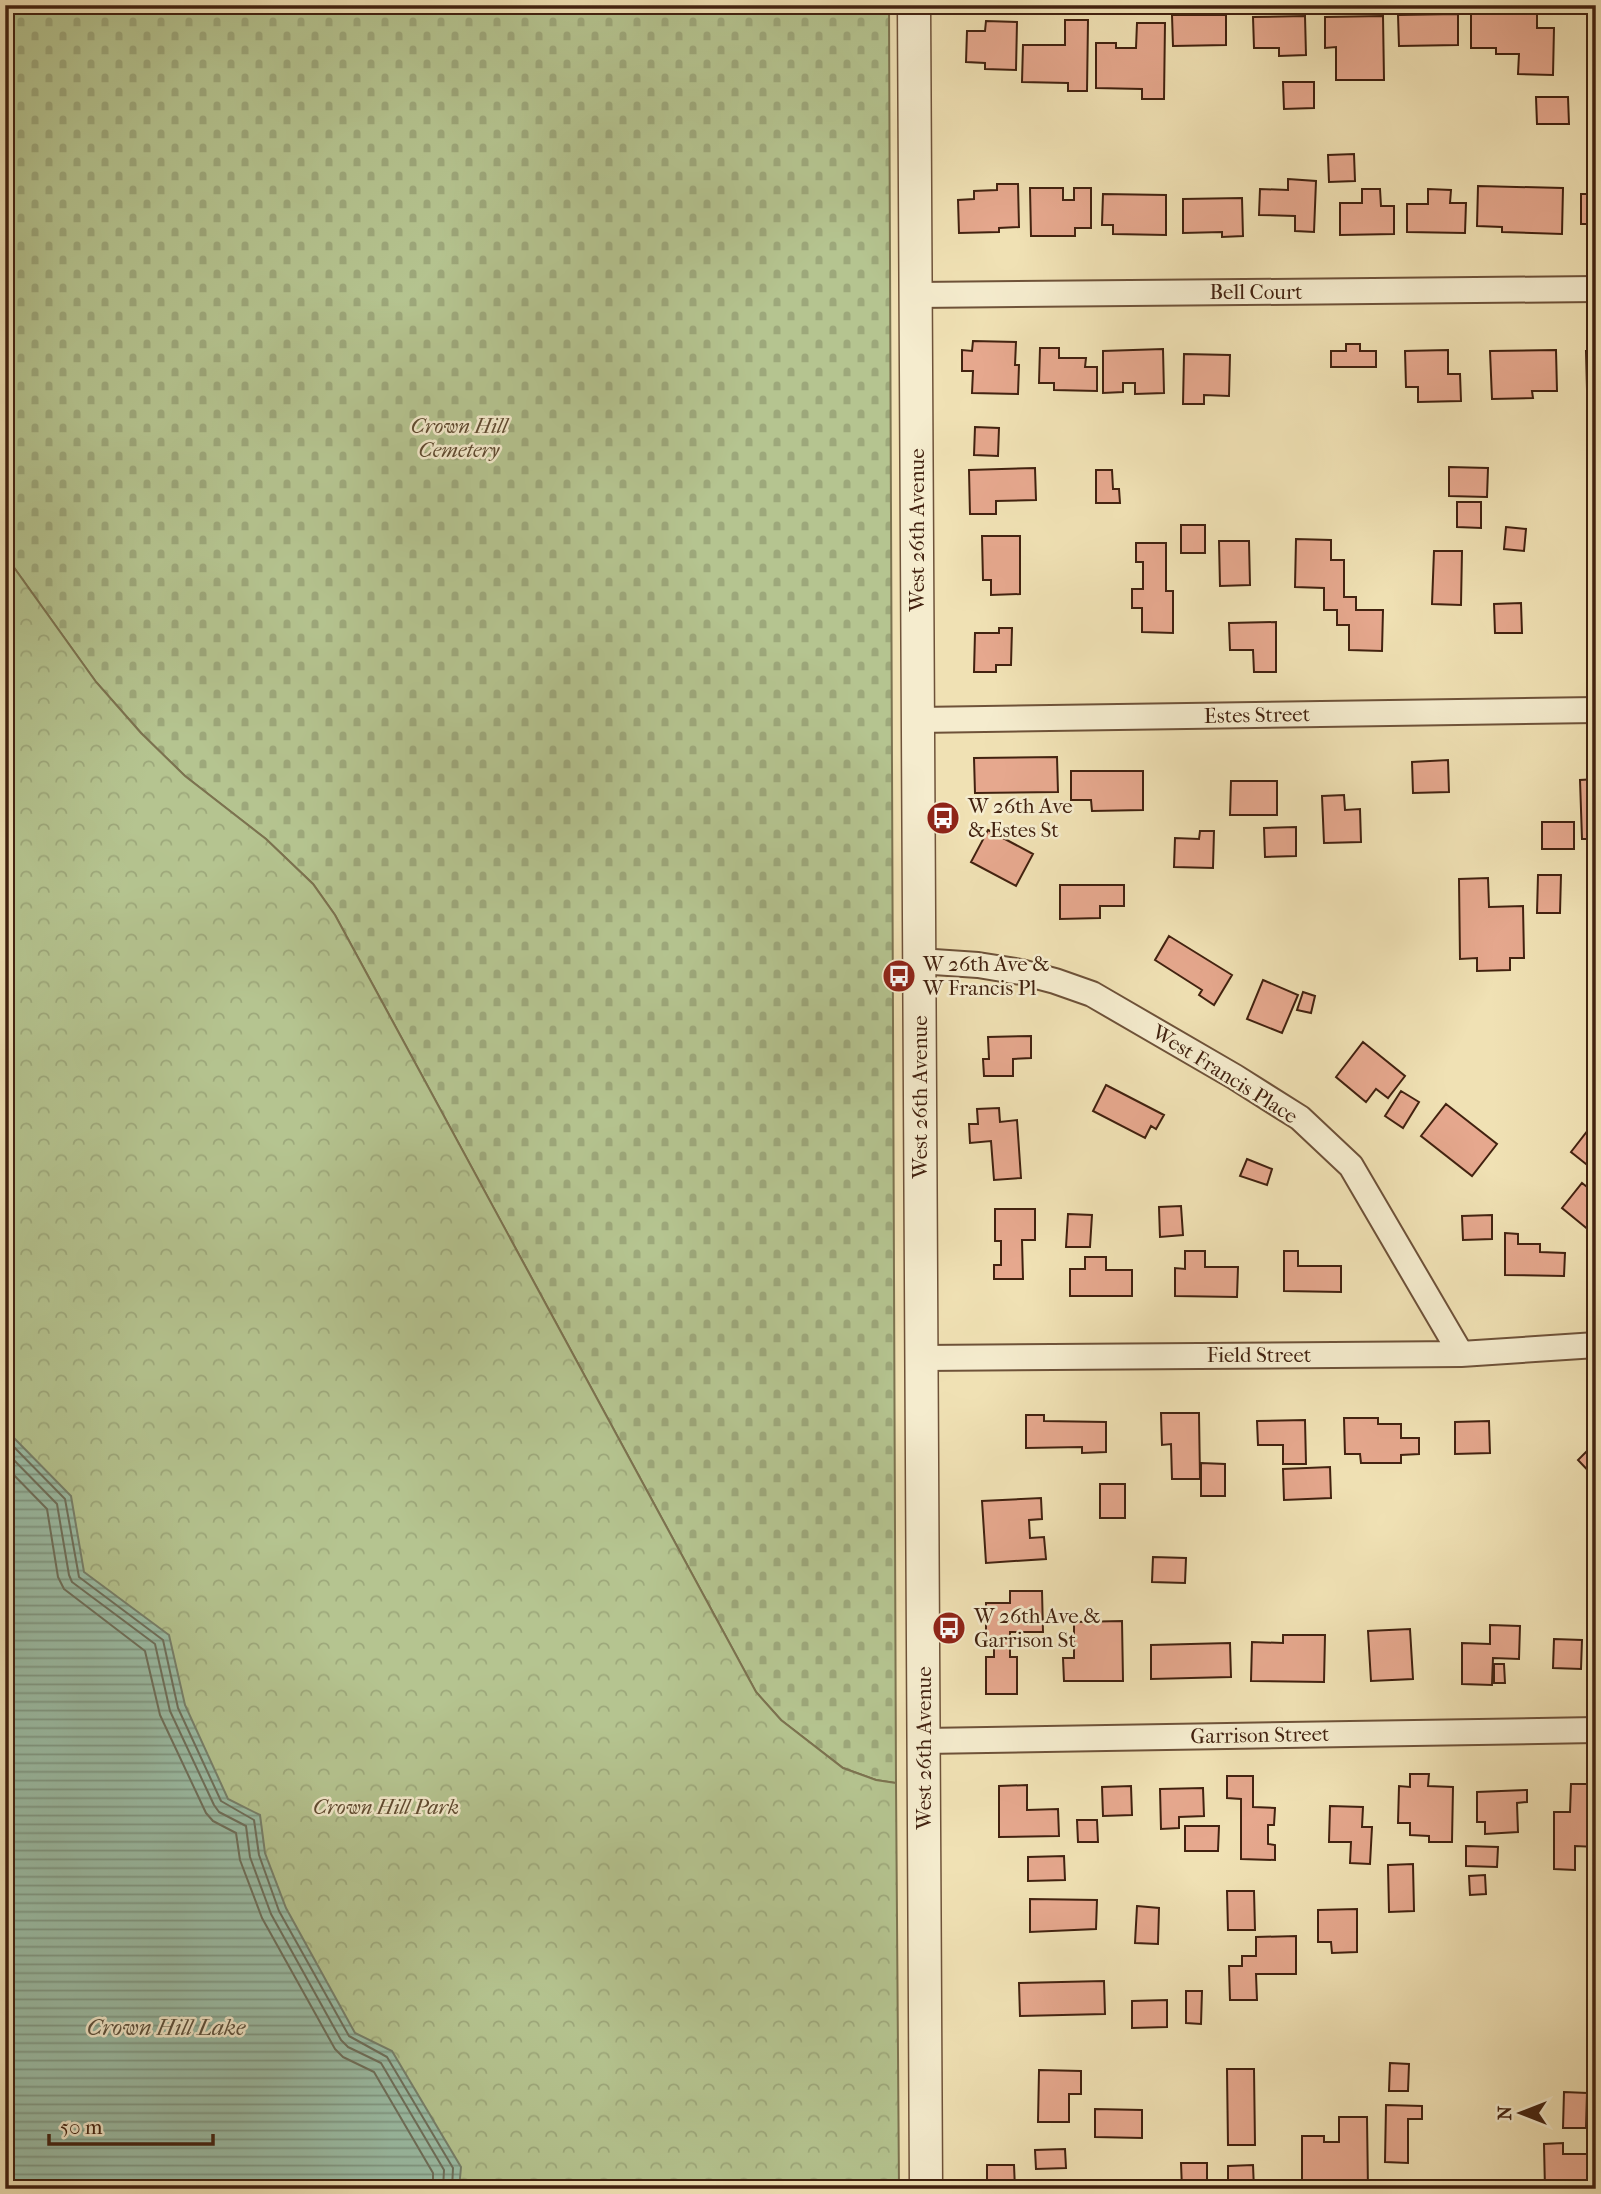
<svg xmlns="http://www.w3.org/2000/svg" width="1601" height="2194" viewBox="0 0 1601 2194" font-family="'IM FELL French Canon',serif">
<defs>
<pattern id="cemetery-stones" width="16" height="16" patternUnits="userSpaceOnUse" patternTransform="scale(1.75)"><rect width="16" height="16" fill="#b5c490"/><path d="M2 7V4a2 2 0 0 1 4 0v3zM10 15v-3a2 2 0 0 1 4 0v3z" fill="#9da87b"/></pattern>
<pattern id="park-crowns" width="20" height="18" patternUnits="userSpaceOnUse" patternTransform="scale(1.75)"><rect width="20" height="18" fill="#b5c490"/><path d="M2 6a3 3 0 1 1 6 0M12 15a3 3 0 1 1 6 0" fill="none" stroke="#9da87b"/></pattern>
<pattern id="water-rules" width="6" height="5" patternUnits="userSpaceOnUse" patternTransform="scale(1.75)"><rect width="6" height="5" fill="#9bbea7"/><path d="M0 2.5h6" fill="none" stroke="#809a87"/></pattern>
</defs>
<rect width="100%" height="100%" fill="#f0e1b4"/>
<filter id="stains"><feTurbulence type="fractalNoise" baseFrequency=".00286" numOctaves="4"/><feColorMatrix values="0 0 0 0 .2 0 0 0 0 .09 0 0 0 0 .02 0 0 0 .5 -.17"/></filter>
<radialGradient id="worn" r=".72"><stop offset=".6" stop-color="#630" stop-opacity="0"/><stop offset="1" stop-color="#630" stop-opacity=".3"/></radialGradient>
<path fill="url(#cemetery-stones)" stroke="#7c7350" stroke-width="2" d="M5,5H889L896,1783L876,1780L843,1768L781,1720L756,1692L335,915L313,884L266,839L185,776L141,733L96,682L5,555Z"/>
<path fill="url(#park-crowns)" stroke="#7c7350" stroke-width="2" d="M5,555L96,682L141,733L185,776L266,839L313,884L335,915L756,1692L781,1720L843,1768L876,1780L896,1783L899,2189H5Z"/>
<path fill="url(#water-rules)" stroke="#77806b" stroke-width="2" d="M5,1405L13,1437L71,1496L84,1572L169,1635L185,1705L228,1799L260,1815L265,1853L286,1908L355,2033L392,2051L461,2167L459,2189H5Z"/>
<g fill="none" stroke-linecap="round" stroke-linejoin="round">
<path stroke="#6e705c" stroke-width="2" d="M5,1433L8,1441L65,1499L79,1577L163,1640L178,1708L221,1801L254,1820L259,1855L279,1911L349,2036L387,2057L453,2168L452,2189
M5,1451L57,1504L69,1575L72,1582L155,1644L170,1711L214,1805L219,1812L246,1826L250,1857L271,1914L341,2040L348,2047L381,2063L444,2170L443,2189
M5,1466L47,1509L58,1577L64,1589L145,1651L160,1715L206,1813L213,1821L236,1833L240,1860L262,1918L335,2049L343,2057L374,2072L433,2173V2189"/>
</g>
<path fill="#e6a88e" stroke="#422210" stroke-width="2" d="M1471,13L1537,14V28H1554L1553,75L1518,74L1519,54H1496V48H1471Z
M1458,14V45L1399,46L1398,15Z
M1172,15H1226V45L1173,46Z
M1305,16L1306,55L1279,56V48H1254L1253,17Z
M1383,16L1384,80H1336V47L1325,48V17Z
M1065,20H1088L1087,91H1068V83L1022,82L1023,45H1065Z
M986,21L1017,22L1016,70L985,69V63L966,62L967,31H985Z
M1137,23H1165L1164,99H1142V89L1096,88V43H1116V48H1136Z
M1283,82H1314V108L1284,109Z
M1536,97H1568L1569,124H1537Z
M1354,154L1355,181L1329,182L1328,155Z
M1288,179L1316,181L1314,232L1295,231V216L1259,215L1260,189L1288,190Z
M997,184H1018L1019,227L999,228V232L959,233L958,200L974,199V191L997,190Z
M1478,186L1563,188L1562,234L1502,232V227L1477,226Z
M1030,188H1063V200H1074V188H1091V228H1075V236H1031Z
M1362,189H1380L1381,206H1394V234L1340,235V203H1362Z
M1428,189L1451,190L1450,203H1466L1465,233L1407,232V204H1428Z
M1103,194L1166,195V235L1113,234V225H1102Z
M1581,194H1596V224H1581Z
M1242,198L1243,236L1222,237V232L1183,233V199Z
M973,341L1016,342L1015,365H1019L1018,394L972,393L973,371H962V350L972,351Z
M1346,344H1360V351H1376V367H1331V351H1346Z
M1040,348H1059V358H1086L1085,367H1097V391L1054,390V383H1039Z
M1163,349L1164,393L1135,394V383H1123V392L1103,393V351Z
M1448,350V374H1460L1461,401L1418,402V387H1406L1405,351Z
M1556,350L1557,391H1532L1533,398L1492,399L1490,351Z
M1586,351H1596V389H1587Z
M1184,354L1230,355L1229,396L1204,395V404H1183Z
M975,427L999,428L998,456L974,455Z
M1449,467L1488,468L1487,497L1449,496Z
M1035,468L1036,500L996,501V514H970L969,470Z
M1096,470H1112L1113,489H1119L1120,503H1096Z
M1457,502H1481V528L1457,527Z
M1181,525H1205V553H1181Z
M1506,527L1526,529L1524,551L1504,549Z
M982,536H1020V594L991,595V580H983Z
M1296,539L1331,540V560H1344V597H1356V610H1383L1382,651L1349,650V625H1337V610H1324V588L1295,587Z
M1219,541H1249L1250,585L1220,586Z
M1136,543H1166V591H1173V633L1142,632V608H1132V589H1143V562H1136Z
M1434,551H1462L1461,605L1432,604Z
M1521,603L1522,633H1495L1494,604Z
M1276,622V672H1254L1253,650H1230L1229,623Z
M999,628H1012L1011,665H996V672H974L975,633H999Z
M1057,757L1058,792L975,793L974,758Z
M1448,760L1449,792L1413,793L1412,762Z
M1071,771H1143V810L1092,811L1091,800H1071Z
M1596,779V839H1582L1580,780Z
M1231,781H1277V815H1230Z
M1344,795L1345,810L1360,809L1361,842L1324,843L1322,796Z
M1542,822H1574V849H1542Z
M1296,827V856L1265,857L1264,828Z
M988,830L1033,854L1016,886L971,862Z
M1200,831H1214L1213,868L1174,867L1175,838L1199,839Z
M1538,875H1561L1560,913H1537Z
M1488,878L1489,907L1523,906L1524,958H1510V970L1477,971V958L1460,959L1459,879Z
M1060,885H1124V906H1100V918L1060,919Z
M1169,936L1232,975L1214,1005L1199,995L1202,990L1155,960Z
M1263,980L1298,995L1282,1033L1247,1019Z
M1303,992L1315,996L1311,1013L1297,1010Z
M1031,1036V1058L1013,1059V1076H984L983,1059H989L988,1037Z
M1363,1042L1405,1076L1388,1098L1376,1089L1366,1102L1336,1077Z
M1106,1085L1164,1115L1156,1129L1151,1126L1145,1138L1093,1111Z
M1401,1091L1419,1102L1403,1128L1385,1116Z
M1446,1104L1497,1144L1472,1176L1421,1136Z
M999,1108L1000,1122L1017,1120L1021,1178L994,1180L991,1141L970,1143L969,1124H978L977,1109Z
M1592,1125L1596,1128V1172L1571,1152Z
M1247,1159L1272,1169L1267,1185L1240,1176Z
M1582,1183L1596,1194V1236L1562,1208Z
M1181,1206L1183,1235L1160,1237L1159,1207Z
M995,1209H1035V1240H1022L1023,1279H994V1265H1001V1241H995Z
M1068,1214L1092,1215L1090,1247H1066Z
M1492,1215V1239L1463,1240L1462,1216Z
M1505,1233L1518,1234V1244H1540V1252L1565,1253L1564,1276L1505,1275Z
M1185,1251H1205V1267H1238L1237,1297L1175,1296V1268L1185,1269Z
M1284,1251H1298V1266H1341V1292L1284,1291Z
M1085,1257H1106V1270H1132V1296H1070V1269H1085Z
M1161,1413H1199L1200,1479H1172L1171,1444L1162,1445Z
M1026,1415H1044V1421L1106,1422V1452L1082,1453V1447L1026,1448Z
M1344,1418H1378V1424H1401V1438H1419V1454L1401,1455V1463H1361L1360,1454H1345Z
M1305,1420L1306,1464H1283V1445H1258L1257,1421Z
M1489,1421L1490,1453L1455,1454V1422Z
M1595,1443H1596V1479L1578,1460Z
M1201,1463L1225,1464V1496H1201Z
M1330,1467L1331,1498L1284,1500L1283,1469Z
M1100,1484H1125V1518H1100Z
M1041,1498L1042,1519L1029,1520L1030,1538L1044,1537L1046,1559L986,1563L982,1501Z
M1153,1557L1186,1558L1185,1583L1152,1582Z
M1010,1591H1042L1043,1632H1010V1657H1017V1694H986V1657H994V1642H986V1603H1010Z
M1122,1621L1123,1681H1064L1063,1658H1074V1622Z
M1490,1625L1520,1626L1519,1659L1493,1658L1492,1685L1462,1684V1643L1490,1644Z
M1410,1629L1413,1679L1371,1681L1368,1631Z
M1283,1635H1325L1324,1682L1251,1681L1252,1642L1283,1643Z
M1554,1639L1582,1640L1581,1669L1553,1668Z
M1230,1643L1231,1677L1151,1679V1645Z
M1494,1664H1504L1505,1683H1494Z
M1410,1774H1429L1428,1786L1453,1787L1452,1842H1429V1836L1410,1835V1823H1398L1399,1786L1410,1787Z
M1227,1776H1253V1807L1275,1808L1274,1825H1268V1844L1275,1845V1860L1241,1859V1799L1227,1798Z
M1571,1784H1596V1847L1575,1846V1870L1554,1869V1812H1570Z
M1027,1785V1810L1058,1809L1059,1836L999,1837V1786Z
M1131,1786L1132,1815L1103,1816L1102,1787Z
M1203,1788L1204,1816L1179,1817V1828L1161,1829L1160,1789Z
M1527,1790V1802L1517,1803L1518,1832L1485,1834V1822H1477V1792Z
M1330,1806L1363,1807L1362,1827H1372L1370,1864L1350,1863L1351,1842H1329Z
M1077,1820H1097L1098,1842H1078Z
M1185,1826H1219L1218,1851H1185Z
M1466,1846L1498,1847L1497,1867L1466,1866Z
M1064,1856L1065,1880L1028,1881V1857Z
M1413,1864L1414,1911L1389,1912L1388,1865Z
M1485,1875L1486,1894L1470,1895L1469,1876Z
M1227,1891H1254L1255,1930H1228Z
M1030,1899L1097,1900L1096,1929L1030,1932Z
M1137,1906L1159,1908L1158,1944L1135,1943Z
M1357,1909V1952L1332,1953L1331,1942H1318V1910Z
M1296,1936V1974H1256L1257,2000H1230L1229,1966H1242V1956H1256V1937Z
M1104,1981L1105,2014L1020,2016L1019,1983Z
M1186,1991H1202L1201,2024L1186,2023Z
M1167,2000V2027L1132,2028V2001Z
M1390,2063L1409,2064L1408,2091H1389Z
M1227,2069H1254L1255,2145H1228Z
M1039,2070L1081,2071V2094H1069V2122H1038Z
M1564,2092L1587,2093L1586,2128H1563Z
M1386,2105L1422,2106V2119H1408V2163L1385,2162Z
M1095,2109L1142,2110V2138L1095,2137Z
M1339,2117H1367L1368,2189H1302V2136H1324V2142H1339Z
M1563,2143V2154H1588L1589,2189H1545L1544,2144Z
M1065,2149L1066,2168L1036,2169L1035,2150Z
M1181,2163H1207V2189H1182Z
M987,2165H1014L1015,2189H987Z
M1253,2165L1254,2189H1228V2166Z"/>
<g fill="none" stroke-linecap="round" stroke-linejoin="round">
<defs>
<path id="minor" d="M916,295L1596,289
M918,720L1596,710
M919,961L978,965L1021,972L1055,981L1092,994L1235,1077L1300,1118L1351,1166L1461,1354
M922,1358L1461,1354L1596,1345
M924,1741L1596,1730"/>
<path id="tertiary" d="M914,5L926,2189"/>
</defs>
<use href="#minor" stroke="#6e5239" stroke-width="28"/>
<use href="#tertiary" stroke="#6e5239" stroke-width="35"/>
<use href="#minor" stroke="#f5ecce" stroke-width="24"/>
<use href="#tertiary" stroke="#f5ecce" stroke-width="32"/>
</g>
<defs>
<symbol id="bus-disc" viewBox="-11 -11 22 22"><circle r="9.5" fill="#8f2418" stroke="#f5ecce"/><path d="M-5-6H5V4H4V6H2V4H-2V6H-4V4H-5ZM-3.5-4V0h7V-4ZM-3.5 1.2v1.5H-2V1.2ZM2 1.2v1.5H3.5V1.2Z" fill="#fff"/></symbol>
</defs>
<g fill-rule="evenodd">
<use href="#bus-disc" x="924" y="799" width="38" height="38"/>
<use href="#bus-disc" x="880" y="957" width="38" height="38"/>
<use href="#bus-disc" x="930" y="1609" width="38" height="38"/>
</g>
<g text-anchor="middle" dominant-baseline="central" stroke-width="5" stroke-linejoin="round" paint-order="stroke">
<g font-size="21" fill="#422210" stroke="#f5ecce">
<text x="1256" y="292">Bell Court</text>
<text transform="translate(917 530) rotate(-90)">West 26th Avenue</text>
<text transform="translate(1257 715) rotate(-1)">Estes Street</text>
<text transform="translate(1225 1074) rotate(32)">West Francis Place</text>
<text transform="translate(920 1097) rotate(-90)">West 26th Avenue</text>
<text x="1259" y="1355">Field Street</text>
<text transform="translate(1260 1735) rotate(-1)">Garrison Street</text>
<text transform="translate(924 1748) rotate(-90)">West 26th Avenue</text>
</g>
<g font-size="21" font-style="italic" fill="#5f4a30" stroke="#f5ecce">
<text x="459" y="426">Crown Hill<tspan x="459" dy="24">Cemetery</tspan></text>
<text x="386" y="1807">Crown Hill Park</text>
</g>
<g font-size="21" fill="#422210" stroke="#f5ecce" text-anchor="start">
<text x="968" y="806">W 26th Ave<tspan x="968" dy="24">&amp; Estes St</tspan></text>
<text x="923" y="964">W 26th Ave &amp;<tspan x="923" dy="24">W Francis Pl</tspan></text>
<text x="974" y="1616">W 26th Ave &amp;<tspan x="974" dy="24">Garrison St</tspan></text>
</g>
<g font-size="23" font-style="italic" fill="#5d513d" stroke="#f5ecce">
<text x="166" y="2027">Crown Hill Lake</text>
</g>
</g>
<rect width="1601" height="2194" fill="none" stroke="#f0e1b4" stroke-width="28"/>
<rect x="7" y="7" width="1587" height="2180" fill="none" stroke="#422210" stroke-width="3.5"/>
<rect x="14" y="14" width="1573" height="2166" fill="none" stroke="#422210" stroke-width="2"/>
<g transform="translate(1521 2113) rotate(270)" stroke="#f5ecce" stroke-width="5" paint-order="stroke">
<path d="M0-5L12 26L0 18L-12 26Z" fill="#422210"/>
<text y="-10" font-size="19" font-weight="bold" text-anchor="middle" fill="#422210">N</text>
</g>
<path d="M49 2134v10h164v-10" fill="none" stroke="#422210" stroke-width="3.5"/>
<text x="60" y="2134" font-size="21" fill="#422210" stroke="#f5ecce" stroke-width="5" paint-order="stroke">50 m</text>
<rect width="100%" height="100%" filter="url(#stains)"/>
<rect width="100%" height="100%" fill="url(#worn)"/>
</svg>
